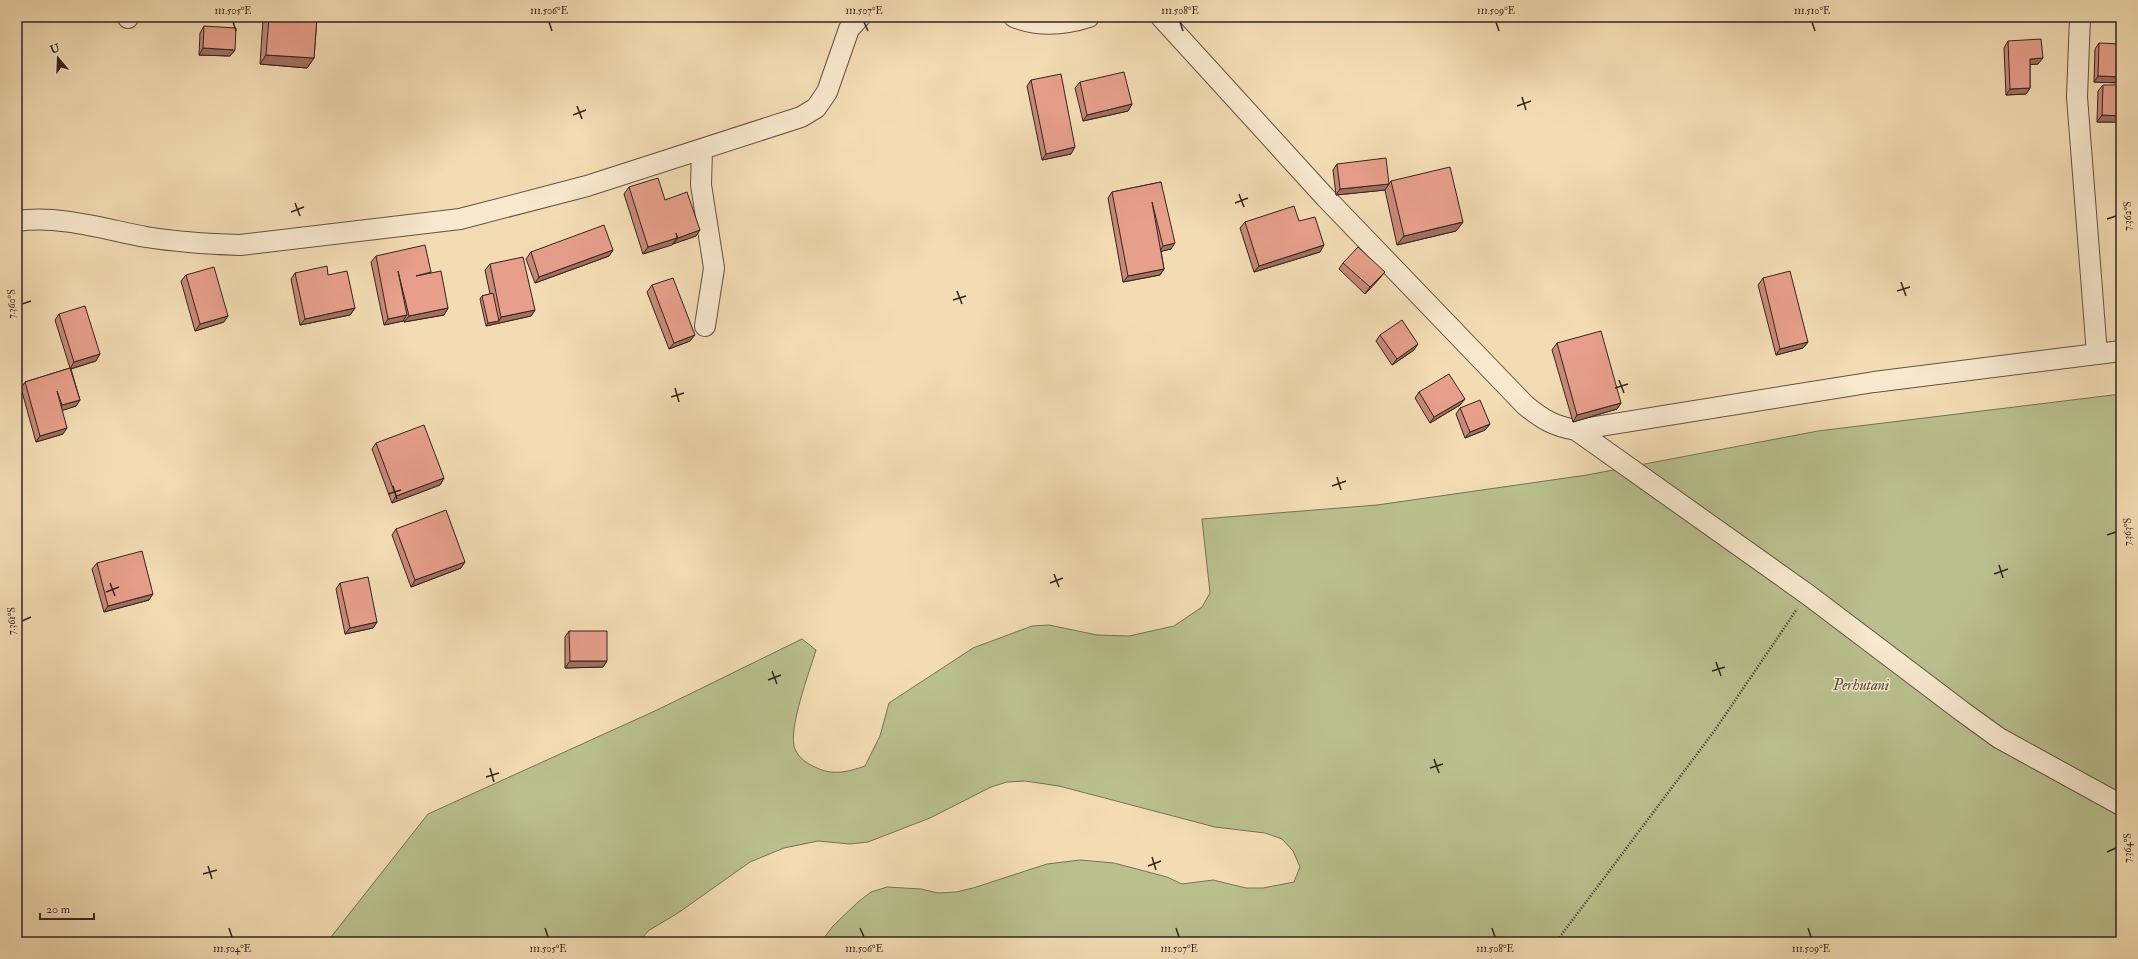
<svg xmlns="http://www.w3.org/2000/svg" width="2138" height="959" viewBox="0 0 2138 959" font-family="'IM FELL Double Pica',serif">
<rect width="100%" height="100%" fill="#f3dcb4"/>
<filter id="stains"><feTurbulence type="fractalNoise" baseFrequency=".005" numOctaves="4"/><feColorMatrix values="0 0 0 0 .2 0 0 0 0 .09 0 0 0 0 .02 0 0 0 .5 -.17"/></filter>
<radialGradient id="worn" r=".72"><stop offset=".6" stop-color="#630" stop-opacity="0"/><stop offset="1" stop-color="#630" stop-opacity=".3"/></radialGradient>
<path fill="#b9c08e" stroke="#767256" d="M2121,394V651L2117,654L2121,665V942H821L833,926L858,902L871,892L887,887L921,889L938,893L956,892L973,888L1047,864L1080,860L1114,863L1167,877L1182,884L1213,880L1246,888H1263L1294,882L1300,867L1293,851L1282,839L1265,833L1215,827L1059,786L1025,781L1007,782L991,787L930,818L868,842L850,844L818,841L784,848L750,862L678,913L648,931L639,942H327L428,814L657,710L802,639L816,650C810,670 787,731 795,749C799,758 806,763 815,767C832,776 848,772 865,766L880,736L889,703L973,648L1032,626L1049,625L1097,635L1129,636L1174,626L1202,607L1210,593L1202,519L1377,505L1587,475L1818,431Z"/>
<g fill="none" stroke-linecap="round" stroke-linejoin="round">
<defs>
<path id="minor" d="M128,17V18
M1014,17C1039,27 1064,25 1089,17
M1161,17L1326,198L1525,405C1543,420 1554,426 1576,430L1874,382L2121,351
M2080,17L2077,97L2097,354
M702,149L701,185L714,268L705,326
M17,221C60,215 104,229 146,237C177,242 209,244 240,245L460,219L587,186L801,117L816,108L827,92L849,29L860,17
M1576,430L1807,594L1963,712L1999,738L2121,805"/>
</defs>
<use href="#minor" stroke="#635244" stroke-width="22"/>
<path stroke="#33241e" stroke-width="2.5" stroke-dasharray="1 2" stroke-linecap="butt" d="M1556,942L1715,730L1797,609"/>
<use href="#minor" stroke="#f7e8ce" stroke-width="20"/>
</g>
<path fill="#c78978" stroke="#33241e" d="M265,17H317L314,58L307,68L260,64L263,20Z
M204,26L235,50L230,56L199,55L200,33Z
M2008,41L2038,64H2030V88L2026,94L2006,95L2004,48Z
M2099,43L2121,83L2094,82L2095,49Z
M1031,80L1071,154L1042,160L1027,86Z
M1080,82L1132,104L1128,111L1083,121L1075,88Z
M2103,85L2121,122H2097L2098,91Z
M1337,164L1389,184L1391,181L1463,222L1456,231L1397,245L1385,190L1336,195L1333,170Z
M1161,182L1171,249L1161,251L1164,269L1160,275L1123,282L1108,198L1112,192Z
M629,187L696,236L643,254L624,194Z
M1299,221L1320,252L1254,272L1240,228L1245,222Z
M613,250L609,256L535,283L526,259L531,252Z
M376,256L431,272L430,274L448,308L444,315L404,322V320L403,321L384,325L371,262Z
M1343,263L1380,278L1365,294L1339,269Z
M490,264L535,310L531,316L486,326L480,299L482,296L490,294L485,270Z
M295,273L328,275L355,308L350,315L300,325L291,279Z
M186,275L224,322L195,331L181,281Z
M1763,278L1808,342L1803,348L1776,355L1758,285Z
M652,285L690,341L669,349L647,292Z
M59,314L96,361L71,369L80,400L76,406L62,410L63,434L36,442L21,388L25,382L70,368L55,320Z
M1380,335L1414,350L1392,365L1376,341Z
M1557,343L1621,403L1617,409L1573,422L1552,350Z
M1419,392L1460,405L1430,423L1415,398Z
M1460,408L1490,424L1485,430L1465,438L1456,414Z
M376,443L444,478L440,485L392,503L372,449Z
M396,529L461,568L411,587L392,535Z
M97,563L149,600L104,612L92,569Z
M340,583L377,622L373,628L345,634L336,589Z
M569,631L607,661L603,667L565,668V637Z"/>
<path fill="#a26f61" stroke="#33241e" d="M2004,17H2028L2003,19Z
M203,48L235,50L230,56L199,55Z
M266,55L314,58L307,68L260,64Z
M2043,58L2038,64L2025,65L2030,59Z
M2098,76L2121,77V83L2094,82Z
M2030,88L2026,94L2006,95L2010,89Z
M1132,104L1128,111L1083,121L1087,115Z
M2102,115L2121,116V122H2097Z
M1075,147L1071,154L1042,160L1046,154Z
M1389,184L1385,190L1336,195L1340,189Z
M1463,222L1456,231L1397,245L1404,236Z
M700,230L696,236L673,244L678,238Z
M677,238L672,245L643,254L648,247Z
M1175,243L1171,249L1159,252L1163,246Z
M1324,245L1320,252L1254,272L1259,266Z
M613,250L609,256L535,283L539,277Z
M1164,269L1160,275L1123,282L1128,276Z
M1385,272L1380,278L1365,294L1370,287Z
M355,308L350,315L300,325L305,319Z
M448,308L444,315L404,322L409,316Z
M535,310L531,316L486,326L488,323L499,321L501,317Z
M407,315L403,321L384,325L388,319Z
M228,316L224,322L195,331L200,324Z
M695,335L690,341L669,349L674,343Z
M1808,342L1803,348L1776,355L1780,349Z
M1418,344L1414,350L1392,365L1397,359Z
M100,354L96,361L70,369L74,362Z
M1465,399L1460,405L1430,423L1434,417Z
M80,400L76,406L58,412L62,405Z
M1621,403L1617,409L1573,422L1577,415Z
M1490,424L1485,430L1465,438L1470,432Z
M67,428L63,434L36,442L40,436Z
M444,478L440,485L392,503L396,496Z
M465,562L461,568L411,587L415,580Z
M153,594L149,600L104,612L108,606Z
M377,622L373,628L345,634L350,628Z
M570,661H607L603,667L565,668Z"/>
<path fill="#e79f8b" stroke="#33241e" d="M269,17H317L314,58L266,55Z
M204,26L236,28L235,50L203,48Z
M2041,39L2043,58L2030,59V88L2010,89L2008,41Z
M2099,43L2121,44V77L2098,76Z
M1124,72L1132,104L1087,115L1080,82Z
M1061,74L1075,147L1046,154L1031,80Z
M2103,85H2121V116L2102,115Z
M1386,158L1389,184L1340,189L1337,164Z
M1450,167L1463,222L1404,236L1391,181Z
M658,178L665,200L687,192L700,230L678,238L676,233L677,238L648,247L629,187Z
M1161,182L1175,243L1163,246L1152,202L1164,269L1128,276L1112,192Z
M1294,206L1299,221L1315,217L1324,245L1259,266L1245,222Z
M604,225L613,250L539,277L531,252Z
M425,245L431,272L416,276L441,271L448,308L409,316L398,271L407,315L388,319L376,256Z
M1358,247L1385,272L1370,287L1343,263Z
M523,257L535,310L501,317L490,264Z
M327,266L328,275L347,271L355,308L305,319L295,273Z
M214,267L228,316L200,324L186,275Z
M1790,271L1808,342L1780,349L1763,278Z
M673,278L695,335L674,343L652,285Z
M493,293L499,321L488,323L482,296Z
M85,306L100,354L74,362L59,314Z
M1402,320L1418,344L1397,359L1380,335Z
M1601,331L1621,403L1577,415L1557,343Z
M70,368L80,400L62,405L57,391L67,428L40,436L25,382Z
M1449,374L1465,399L1434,417L1419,392Z
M1480,400L1490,424L1470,432L1460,408Z
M424,425L444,478L396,496L376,443Z
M446,510L465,562L415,580L396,529Z
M142,551L153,594L108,606L97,563Z
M368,577L377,622L350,628L340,583Z
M569,631H607V661H570Z"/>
<path fill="none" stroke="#33241e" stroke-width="1.5" d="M233,22L236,31M549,22L552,31M864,22L868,31M1180,22L1183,31M1496,22L1499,31M1812,22L1815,31M1522,97L1526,110M577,106L582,119M1517,106L1531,101M573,115L586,110M1239,194L1244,207M295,203L300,216M1235,203L1248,198M291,212L304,207M2107,219L2116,216M1901,282L1906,296M957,291L962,304M1897,291L1910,287M953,300L966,296M22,304L31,301M1619,380L1624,393M675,388L679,402M1615,388L1628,384M671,397L684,393M1337,477L1341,490M393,486L397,499M1332,486L1346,481M388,494L401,490M2107,535L2116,532M1999,565L2003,578M1054,574L1059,587M1994,574L2008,569M110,583L115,596M1050,583L1063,578M106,592L119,587M22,621L31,617M1716,662L1721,676M772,671L777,684M1712,671L1725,667M768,680L781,675M1434,759L1439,773M490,768L494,782M1430,768L1443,764M486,777L499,773M2107,852L2116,848M1152,857L1156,870M208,866L212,879M1148,866L1161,861M203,874L217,870M229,928L232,937M545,928L548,937M860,928L864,937M1176,928L1179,937M1492,928L1495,937M1808,928L1811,937"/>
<g text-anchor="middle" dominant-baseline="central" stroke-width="3" stroke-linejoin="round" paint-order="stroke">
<g font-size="15" font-style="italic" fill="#544b3a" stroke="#f7e8ce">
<text x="1861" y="685">Perhutani</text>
</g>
</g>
<rect width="2138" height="959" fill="none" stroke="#f3dcb4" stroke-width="44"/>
<g transform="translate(58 58) rotate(341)" stroke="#f7e8ce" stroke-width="3" paint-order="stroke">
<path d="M0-3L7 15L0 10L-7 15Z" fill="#33241e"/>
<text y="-6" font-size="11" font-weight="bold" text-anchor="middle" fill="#33241e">U</text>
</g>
<path d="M40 913v6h54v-6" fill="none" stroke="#33241e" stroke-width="2"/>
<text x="46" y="913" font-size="12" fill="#33241e" stroke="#f7e8ce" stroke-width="3" paint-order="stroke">20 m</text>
<rect x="22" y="22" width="2094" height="915" fill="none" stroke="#33241e" stroke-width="1.5"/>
<g font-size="10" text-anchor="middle" fill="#33241e">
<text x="233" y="14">111.505°E</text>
<text x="549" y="14">111.506°E</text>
<text x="864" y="14">111.507°E</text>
<text x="1180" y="14">111.508°E</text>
<text x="1496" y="14">111.509°E</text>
<text x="1812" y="14">111.510°E</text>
<text transform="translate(2127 216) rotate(-90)" y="4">7.362°S</text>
<text transform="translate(11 304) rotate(-90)" y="4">7.360°S</text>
<text transform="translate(2127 532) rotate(-90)" y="4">7.363°S</text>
<text transform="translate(11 621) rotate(-90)" y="4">7.361°S</text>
<text transform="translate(2127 848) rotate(-90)" y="4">7.364°S</text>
<text x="232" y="952">111.504°E</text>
<text x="548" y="952">111.505°E</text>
<text x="864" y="952">111.506°E</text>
<text x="1179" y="952">111.507°E</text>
<text x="1495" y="952">111.508°E</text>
<text x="1811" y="952">111.509°E</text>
</g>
<rect width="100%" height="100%" filter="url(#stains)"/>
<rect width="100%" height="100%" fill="url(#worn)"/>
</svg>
